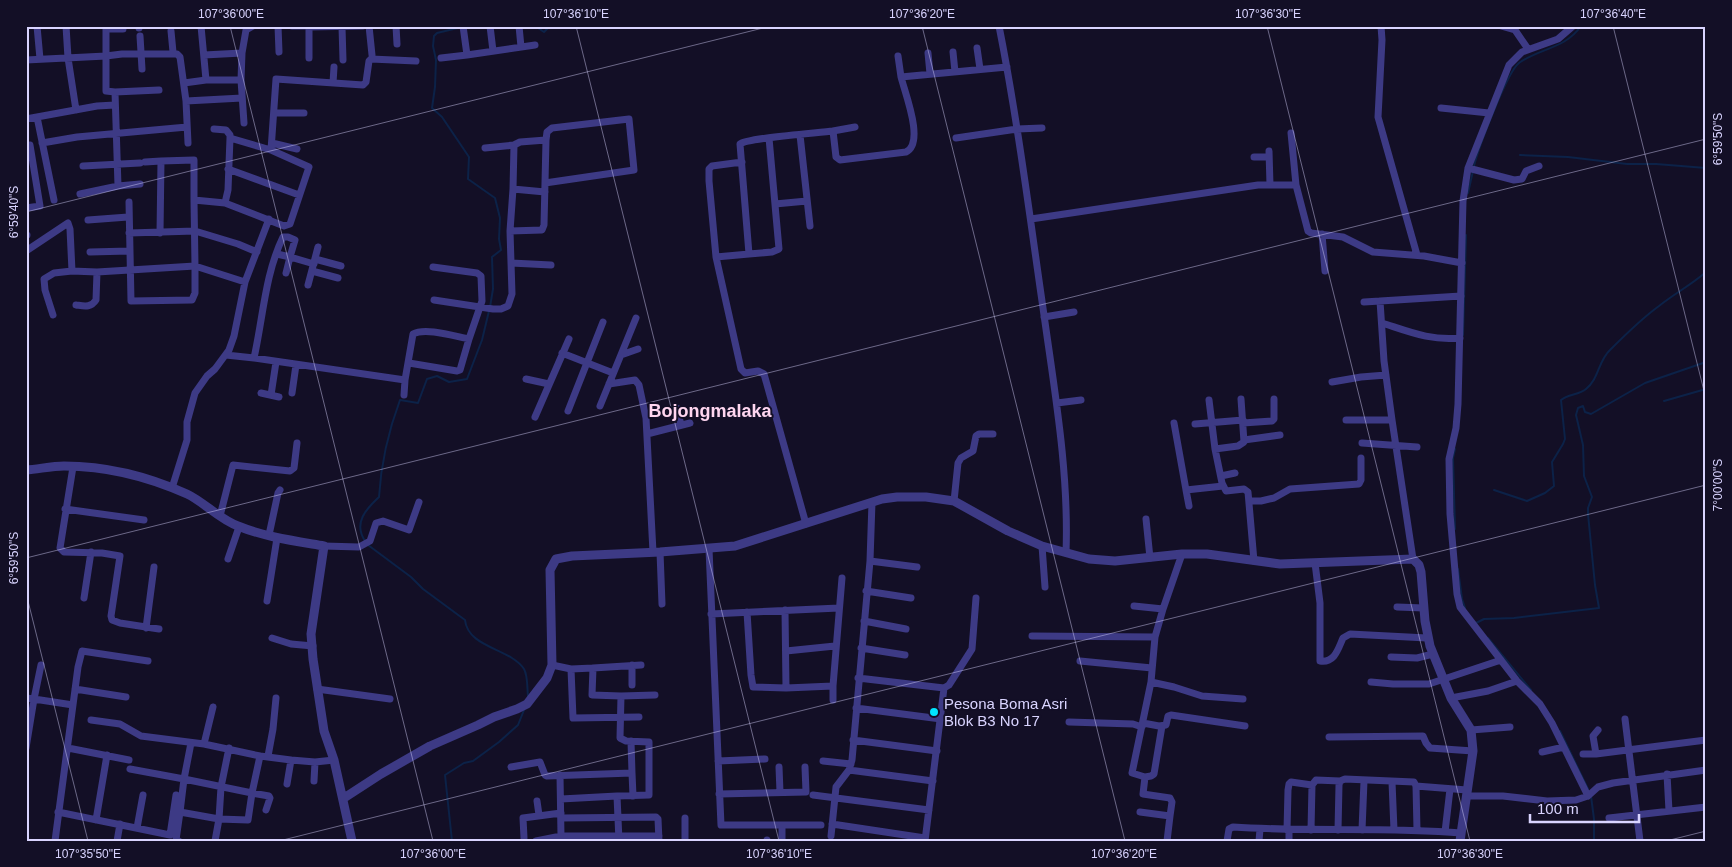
<svg xmlns="http://www.w3.org/2000/svg" width="1732" height="867" viewBox="0 0 1732 867" font-family="Arial,sans-serif">
<rect width="100%" height="100%" fill="#130f26"/>
<g fill="none" stroke-linecap="round" stroke-linejoin="round">
<path stroke="#0c2248" stroke-width="2" d="M535,26L544,32L550,26
M462,27L437,33L434,36L433,46L436,60L435,87L432,108L442,117L469,157L468,179L495,198L500,218L499,239L501,250L492,257L493,289L490,307
M1520,155L1568,157L1627,164H1656L1706,168
M1474,166C1478,149 1507,72 1519,63C1540,48 1565,49 1581,26
M1468,193L1473,171
M1463,335L1466,235
M1664,401L1706,389
M1455,449L1453,458L1455,529
M1494,490L1527,501L1545,493L1554,486L1552,462L1563,444L1565,439L1561,400C1568,394 1579,395 1586,389C1599,379 1598,361 1610,350C1625,335 1641,319 1659,306C1674,294 1691,285 1706,272
M365,541C353,523 366,509 379,497C381,463 388,432 400,400L418,403L427,379L437,376L449,382L467,379L482,340L489,311
M368,545L411,577L423,589L465,620C468,648 510,648 524,669C528,676 527,688 528,696
M1458,569L1462,599L1465,608
M1476,623L1484,619L1514,618L1599,608L1595,585L1588,514V508L1592,497L1584,476L1583,445L1576,415L1578,408L1583,406L1585,412L1591,414L1645,383L1706,362
M1488,638L1531,690
M1560,731L1588,789
M1591,796L1594,819V841
M452,841L445,775L464,763L473,761L499,742L518,725L524,710"/>
<path stroke="#3d3a85" stroke-width="7" d="M37,26L40,59
M66,26L68,58L76,110
M139,26V28
M201,26L206,80
M278,26L279,52
M292,26H309
M369,26L372,55
M396,26L397,44
M490,26L493,51
M519,26L521,47
M999,26C1018,122 1030,219 1044,315C1055,394 1069,473 1066,553
M1381,26L1382,40L1378,117L1417,255
M1501,26L1515,30L1528,49
M1573,26L1558,39L1522,52L1509,65L1468,168L1463,201L1458,404L1456,428L1449,459L1450,514L1457,594L1460,607L1517,681L1540,704L1552,723L1588,796
M342,27L343,60
M171,31L173,52
M140,36L142,69
M977,48L980,69
M953,52L955,72
M928,53L930,74
M204,55L242,53
M467,55L535,45
M898,56L901,77
M309,58V27L363,26
M441,58L467,55L463,26
M26,60L106,56L122,54H177L180,57L186,101L188,143
M241,80L242,53L246,30L253,26
M184,83L206,80H241L244,123
M333,83L334,67
M115,92L159,90
M186,101L242,98
M1441,108L1489,113
M274,113H304
M37,117L54,200
M26,119L97,106L115,105
M214,129L226,130L230,135V138
M833,131L855,127
M800,135L810,226
M230,138L271,150L309,167L290,224L284,226L225,203L228,190Z
M769,138L779,249L772,252L749,254L740,144C747,138 818,133 833,131L836,157L840,160L906,152C925,143 905,93 901,77L1007,67
M956,138L1017,129L1042,128
M42,143L77,137L187,127
M272,143L297,149
M485,148L514,145
M271,150L276,79L363,85L366,82L369,61L371,59L416,61
M1269,151L1270,185
M1254,157H1269
M145,162L161,161
M742,162L712,166L709,169V181L716,257L749,254
M83,166L140,163
M1468,168L1514,180L1522,179L1526,171L1539,166
M228,169L299,195
M1296,185L1308,231L1311,233L1343,237L1373,252L1424,256L1462,263
M118,186L140,184
M513,189L514,145L520,142L546,140L547,132L552,128L629,119L634,170L545,183
M80,194L118,186L115,92L106,91V29H123
M129,202L131,301L192,300L195,293V266L245,282
M775,204L807,201
M26,208L40,206L30,145
M1031,219L1258,185H1296L1291,133
M88,220L128,217
M510,231L542,230L544,225L546,140
M129,233L195,231L238,244L257,252
M160,233L161,161L194,160V200
M1322,234L1325,271
M26,235H27
M26,251L68,223L70,229L72,271L97,272L195,266L194,200L225,203
M90,252L129,251
M716,257L741,369L745,373L758,371L764,374L806,524
M315,259L341,266
M511,263L551,265
M312,271L338,278
M286,273L290,257L314,264
M308,285L318,247
M434,300L493,309H501L508,306L512,294L510,231L513,189L545,192
M1380,301L1384,361L1392,420L1413,559
M1364,302L1461,296
M76,305C84,306 91,308 96,300L97,272
M53,315L45,290L44,279L54,273L72,271
M1044,317L1074,312
M1382,323C1410,332 1431,341 1460,338
M562,353L613,373
M226,355L254,358C263,318 265,274 283,237H288L295,240L290,257L277,254
M621,355L638,349
M254,358L405,380L413,334C425,327 454,336 469,339L482,301L481,276L477,273L433,267
M409,363L457,371L460,370L469,339
M526,379L549,384
M1332,382L1361,377L1386,375
M609,384L635,380L639,385L646,418L653,552
M261,393L279,397
M292,393L296,365
M271,395L276,362
M404,395L405,380
M1241,399L1244,442L1238,446L1215,449L1222,483L1226,491L1244,489L1248,492L1254,561
M1209,400L1215,449
M1057,403L1081,400
M600,406L636,318
M677,408L681,425
M568,411L603,322
M535,417L569,339
M1346,420H1392
M1174,423L1186,490L1223,486
M1243,423L1272,421L1274,419V399
M1195,424L1243,420
M647,434L690,423
M1244,440L1280,435
M1362,443L1417,447
M73,467L60,548L64,552L102,553L120,556L111,616L112,620L120,623L159,629
M1221,476L1235,473
M172,488L187,440V422L195,393L207,376L215,369L229,350L234,336L245,282L269,219
M1186,490L1189,506
M954,501L958,463L961,458L973,451L976,436L979,434H993
M1249,501H1261L1274,498L1290,489L1359,484L1361,480V458
M65,509L144,520
M220,516L233,465L290,471L294,468L297,443
M1146,519L1150,558
M269,535L278,493L280,490
M324,546L359,547L370,541L376,523L383,521L409,530L419,502
M1042,546L1045,587
M709,549L721,825H821
M660,552L662,604
M228,559L239,527
M870,561L917,567
M1315,563L1320,603V661C1335,663 1338,649 1343,638L1350,634L1427,638
M866,591L911,598
M84,598L91,552
M267,601L277,538
M1134,606L1163,609
M1397,607L1424,608
M785,610L786,688
M747,612L751,675L753,687L786,688L833,686L842,578
M711,614L839,608
M864,621L906,629
M146,628L154,567
M1032,636L1155,637
M272,638L291,644L313,646
M861,648L905,655
M786,651L835,646
M1391,657L1417,658L1433,654
M1080,661L1152,668
M41,665L34,699L73,705
M552,665L571,669L593,668L592,695L621,696L620,738L626,741L649,742V795L617,796L619,841
M632,665V685
M593,668L641,665
M571,669L573,718L639,717
M858,678L944,688
M1151,682L1174,687L1202,696L1243,699
M1371,682L1393,684H1429L1501,660
M75,689L126,697
M317,689L390,699
M621,696L655,695
M26,698L34,699L26,748
M1451,698L1488,691L1517,681
M833,700V686
M856,708L941,719
M1625,719L1640,841
M91,720L120,724L141,736L204,744L260,756L291,760L315,762L334,760
M1069,722L1133,724L1142,727
M1143,723L1159,726L1166,725L1168,716L1171,715L1245,726
M1162,726L1154,774L1151,776L1145,777L1143,794L1170,798L1172,802L1170,816
M1471,730L1510,727
M1598,730L1593,736L1596,754L1706,740
M1329,737L1423,736L1426,743L1430,748L1473,751
M853,740L937,751
M204,744L213,707
M68,748L129,760
M1542,752L1564,747
M1583,754H1596
M260,756L252,793L269,796L270,798L266,810
M268,756L273,729L276,698
M718,761L765,759
M823,761L851,764
M511,767L540,762L545,775L547,776L632,773L631,741
M779,767L780,792
M130,769L184,779L191,743
M849,770L933,781
M632,773L633,796
M1667,774L1669,811
M1145,777L1132,773L1151,682L1155,637L1163,609L1182,554
M314,781L315,762
M1392,782L1394,830
M287,784L291,760
M1312,785L1316,780L1340,781
M1416,786L1417,830
M719,794L806,792L805,767
M813,795L929,810
M1467,796H1503L1547,801L1576,800L1588,796L1598,787L1613,783L1706,770
M561,799L617,796
M537,801L539,815
M58,812L170,835L176,795
M1140,812L1170,816L1167,841
M561,818L656,817L658,819L659,841
M1609,818L1706,807
M96,820L107,755
M832,824L925,838
M782,825V841
M137,828L143,795
M1287,830L1288,790L1289,784L1291,782L1312,785L1311,830
M1289,830V841
M1338,830L1339,785L1340,781L1345,779L1414,782L1416,786L1467,790
M1362,830L1364,781
M1445,832L1450,789
M561,836H659
M831,836L836,787L849,770L852,760L870,561L872,502
M524,838L523,818L561,813
M55,841L78,667L82,651L148,661
M117,841L120,824
M179,841L176,840L180,812
M215,841L219,819L248,820L252,793L184,779L180,812L219,819L221,787L229,748
M536,841L561,836L560,775
M685,841V818
M767,841V840
M925,841L944,688L949,685L972,649L976,598
M1227,841L1229,829L1233,827C1309,832 1385,827 1461,833
M1259,841L1260,829"/>
<path stroke="#3d3a85" stroke-width="9" d="M26,470C39,469 52,466 64,466C105,466 149,477 187,494C204,502 219,519 238,526C265,537 295,541 324,546L311,634L313,659L324,731L334,760L352,841
M344,798L381,774L430,746L478,725L494,717L517,709L527,704L547,678L552,665L550,570L556,559L572,556L660,552L735,546L882,499L897,497H926L954,501L1008,531L1042,546L1089,559L1115,561L1182,554H1207L1280,564L1413,559L1419,565L1421,572L1425,621L1430,646L1451,698L1471,730L1473,751L1460,841"/>
</g>
<path fill="none" stroke="#d9d4ff" stroke-width="1" stroke-opacity="0.45" d="M230,26L433,841M576,26L779,841M922,26L1125,841M1267,26L1470,841M1613,26L1706,399M26,212L771,26M26,558L1706,139M26,593L88,841M279,841L1706,485M1666,841L1706,831"/>
<circle fill="#00e5ff" stroke="#130f26" stroke-width="2" cx="934" cy="712" r="5"/>
<g text-anchor="middle" dominant-baseline="central" stroke-width="4" stroke-linejoin="round" paint-order="stroke">
<g font-size="15" fill="#d9d4ff" stroke="#130f26" text-anchor="start">
<text x="944" y="703">Pesona Boma Asri<tspan x="944" dy="17">Blok B3 No 17</tspan></text>
</g>
<g font-size="18" font-weight="bold" fill="#ffd6f0" stroke="#130f26">
<text x="710" y="411">Bojongmalaka</text>
</g>
</g>
<rect width="1732" height="867" fill="none" stroke="#130f26" stroke-width="55"/>
<path d="M1530 814v8h109v-8" fill="none" stroke="#d9d4ff" stroke-width="2.5"/>
<text x="1537" y="814" font-size="15" fill="#d9d4ff" stroke="#130f26" stroke-width="4" paint-order="stroke">100 m</text>
<rect x="28" y="28" width="1676" height="812" fill="none" stroke="#d9d4ff" stroke-width="2"/>
<g font-size="12" text-anchor="middle" fill="#d9d4ff">
<text x="231" y="18">107°36'00"E</text>
<text x="576" y="18">107°36'10"E</text>
<text x="922" y="18">107°36'20"E</text>
<text x="1268" y="18">107°36'30"E</text>
<text x="1613" y="18">107°36'40"E</text>
<text transform="translate(1718 139) rotate(-90)" y="4">6°59'50"S</text>
<text transform="translate(14 212) rotate(-90)" y="4">6°59'40"S</text>
<text transform="translate(1718 485) rotate(-90)" y="4">7°00'00"S</text>
<text transform="translate(14 558) rotate(-90)" y="4">6°59'50"S</text>
<text x="88" y="858">107°35'50"E</text>
<text x="433" y="858">107°36'00"E</text>
<text x="779" y="858">107°36'10"E</text>
<text x="1124" y="858">107°36'20"E</text>
<text x="1470" y="858">107°36'30"E</text>
</g>
</svg>
